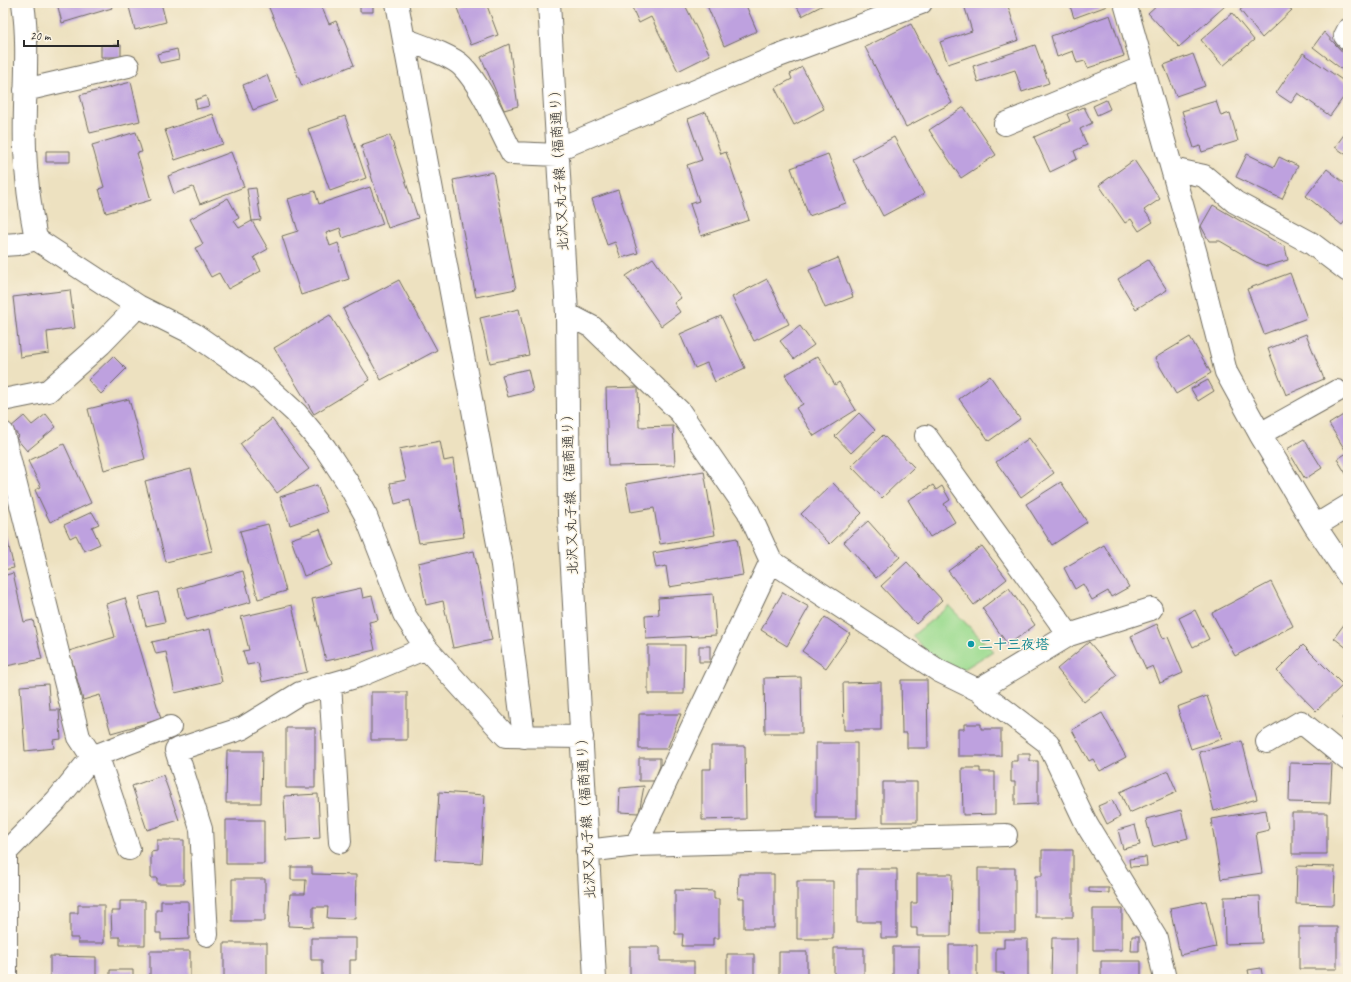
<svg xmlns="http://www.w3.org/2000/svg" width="1351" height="982" viewBox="0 0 1351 982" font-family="Caveat,'Klee One',sans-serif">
<rect width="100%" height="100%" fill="#fcf5e5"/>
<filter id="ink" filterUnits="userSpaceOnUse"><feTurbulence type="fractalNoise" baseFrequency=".025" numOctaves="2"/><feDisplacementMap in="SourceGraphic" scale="8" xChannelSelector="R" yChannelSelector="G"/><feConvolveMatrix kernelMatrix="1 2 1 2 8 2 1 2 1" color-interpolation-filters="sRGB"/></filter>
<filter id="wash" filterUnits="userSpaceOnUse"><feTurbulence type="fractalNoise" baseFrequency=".012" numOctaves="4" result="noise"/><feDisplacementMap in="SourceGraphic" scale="16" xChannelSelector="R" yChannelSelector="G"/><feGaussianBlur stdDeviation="0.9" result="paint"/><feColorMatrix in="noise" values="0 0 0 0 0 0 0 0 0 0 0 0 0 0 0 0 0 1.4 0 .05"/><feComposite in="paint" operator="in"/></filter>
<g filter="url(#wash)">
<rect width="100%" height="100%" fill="#ede1c0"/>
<path fill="#9cdb90" stroke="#64835e" d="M949,606L993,651L961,671L932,657L912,636Z"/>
<g id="blocks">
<path fill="#bea1df" d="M57,3H110L112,8L62,23Z
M128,3H161L166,22L135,30Z
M267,3H320L329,24L336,21L354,65L302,86Z
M360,3H373V12H360Z
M469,3H486L498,35L471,45L457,8Z
M630,3H684L710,55L678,71L651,17L639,23Z
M706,3H745L757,31L724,46Z
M795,3H827L802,16Z
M970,3H1007L1019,40L948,64L940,42L972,31L964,5Z
M1069,3H1105L1107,6L1074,18Z
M1159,3H1223L1225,6L1179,47L1148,13Z
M1249,3H1281L1292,10L1262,38L1240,10Z
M1232,13L1254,40L1223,66L1201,40Z
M1110,15L1124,56L1088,68L1085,61L1077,63L1073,51L1057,57L1051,36Z
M3,19H5V113H3Z
M911,24L952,103L906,127L865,47Z
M1324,32L1348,58V74L1313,47Z
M509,44L518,106L504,110L481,57Z
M101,45H121V57H101Z
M1035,45L1049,83L1022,92L1015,70L978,82L973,66Z
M177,49L179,59L160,63L157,54Z
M1303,53L1348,84V91L1330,116L1298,93L1291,103L1276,93Z
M1193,54L1205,86L1176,96L1164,65Z
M802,67L824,109L794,125L775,88L792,79L790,74Z
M267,75L277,101L253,110L243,85Z
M131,82L140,121L90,133L80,95Z
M206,96L209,106L197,109L195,100Z
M1106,100L1110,109L1097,115L1093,106Z
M1216,101L1221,116L1230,113L1238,141L1202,152L1200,146L1194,148L1182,111Z
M964,107L996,155L961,178L929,130Z
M1084,107L1092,123L1080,129L1087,145L1074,151L1077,159L1050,172L1034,137L1070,121L1067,114Z
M706,112L721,154L726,152L749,220L701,236L690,204L699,201L687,165L702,160L688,119Z
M213,114L223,144L175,160L165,130Z
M345,116L366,178L330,191L308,129Z
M1348,129V156L1335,147Z
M136,132L142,152L137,153L151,200L106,213L99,189L104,187L92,145Z
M390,135L418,218L388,228L361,145Z
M894,137L924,194L883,216L853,159Z
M46,151H70V162H46Z
M231,152L244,187L200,204L193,187L174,194L168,176Z
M828,154L846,203L809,216L791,168Z
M1247,154L1274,167L1279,157L1298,166L1282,199L1236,177Z
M1134,160L1160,199L1144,210L1153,222L1139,231L1131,219L1125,223L1099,185Z
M1327,169L1348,186V217L1342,225L1306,196Z
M493,172L516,289L476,297L453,180Z
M370,187L383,224L343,238L340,228L326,233L330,246L338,243L349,279L301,295L282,236L298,231L288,199L315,191L319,204Z
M256,188L261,220L252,221L247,189Z
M618,190L638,253L621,258L615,242L607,245L592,199Z
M228,198L239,218L234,221L239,228L252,221L268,249L254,257L261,271L228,289L219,273L211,277L195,248L203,244L190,219Z
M1213,205L1285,247L1288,260L1267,266L1256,262L1220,241H1209L1201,226Z
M653,258L681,298L674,303L680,312L661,326L626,276Z
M838,258L853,297L825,308L809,270Z
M1148,260L1167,290L1136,309L1118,279Z
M1290,273L1307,318L1264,334L1247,289Z
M767,279L789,324L754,341L732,297Z
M399,280L437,350L381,380L343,309Z
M70,290L75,328L47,332L49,353L20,357L13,297Z
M519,309L529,355L490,363L480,318Z
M330,315L370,380L314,414L274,348Z
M721,316L745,368L715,382L707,363L695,368L680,334Z
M1348,317V326L1344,319Z
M800,326L814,345L794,359L780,341Z
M1306,334L1324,379L1286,395L1268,349Z
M1190,337L1211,373L1176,394L1155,358Z
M113,356L126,369L101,394L88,380Z
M818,356L835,385L839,382L856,410L814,436L796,408L803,404L785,375Z
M528,369L533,391L508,397L502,375Z
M990,376L1020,419L989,441L959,399Z
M1208,380L1214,391L1198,401L1191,389Z
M638,387L639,427L673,426L675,465L608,466L606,388Z
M129,399L145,459L104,470L88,409Z
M1348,412V477L1337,459L1347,453L1329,424Z
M859,413L875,430L851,453L835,436Z
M46,414L56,427L27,451L16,438L19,436L11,427L24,416L32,425Z
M272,419L309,469L277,493L240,444Z
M883,435L914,467L882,498L851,466Z
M1029,438L1054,473L1021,497L996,462Z
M1304,439L1322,468L1305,479L1287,449Z
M440,441L444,461L453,459L464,537L419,543L410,500L395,504L390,483L406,480L399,449Z
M64,444L91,503L50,522L35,490L41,487L28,461Z
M191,469L212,551L166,562L145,481Z
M704,471L715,535L660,544L654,508L631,512L626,484Z
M1061,482L1087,522L1052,545L1026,504Z
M833,483L862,513L830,544L801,514Z
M317,485L327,512L290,525L280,497Z
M933,485L936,490L942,486L950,500L944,504L955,522L930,537L908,500Z
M92,512L99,524L92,527L100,544L84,551L76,535L70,538L64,525Z
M868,521L900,557L876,578L844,542Z
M3,522L14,568L3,570Z
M268,524L286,591L258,599L240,531Z
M320,529L333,565L304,576L291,539Z
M737,538L743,575L669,587L666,566L656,568L653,553Z
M1104,545L1129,587L1111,597L1108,591L1092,600L1083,584L1075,589L1064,568Z
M982,546L1007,579L974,605L948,571Z
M474,551L492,640L453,648L443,601L426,605L418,563Z
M907,562L942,600L916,624L881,586Z
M243,571L251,602L186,620L178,589Z
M13,573L24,622L33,620L42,659L6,666L3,653V576Z
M1271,582L1293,626L1235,656L1212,613Z
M361,588L363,598L372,596L378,620L369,622L375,650L326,661L312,599Z
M1009,588L1035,625L1008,645L982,608Z
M158,592L165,622L146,626L139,597Z
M783,592L809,607L787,646L761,630Z
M713,594L716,635L646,639L645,616L659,615L658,598Z
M125,598L161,719L111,733L100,695L83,700L69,651L115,637L106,604Z
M292,605L307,672L262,682L258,663L247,665L243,651L249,650L241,617Z
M1195,610L1209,639L1193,647L1179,618Z
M825,617L850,634L826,668L802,651Z
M1348,619V649L1334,638Z
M1157,624L1163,639L1168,637L1183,673L1160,683L1153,666L1146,669L1131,636Z
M210,629L222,682L175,693L166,652L156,654L152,642Z
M1089,642L1117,675L1084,702L1057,669Z
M648,645H685L684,694H648Z
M1303,645L1343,685L1316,711L1277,671Z
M699,646H710V662H699Z
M801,677L802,733H765L764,678Z
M901,680H927L928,748H907V733H902Z
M881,682V730H844L843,683Z
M48,684L50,710H59L61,739L53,740L54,748L25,751L20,686Z
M371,692H407V740H371Z
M1207,696L1222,739L1191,749L1177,707Z
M1102,713L1126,757L1100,771L1093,759L1089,761L1072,730Z
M1348,713V725L1342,718Z
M639,714H681L667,749H639Z
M964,724H981V729H1001V756H958V729H964Z
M286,728H315V788H286Z
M1242,741L1257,799L1214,811L1199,752Z
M816,743H857V818H816Z
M711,746H745L746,819L702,820V769H711Z
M227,751H262L261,803H226Z
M1017,754H1030V761H1038V804L1015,805V782H1011V761H1017Z
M639,758H660V766L654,781H639Z
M1290,763L1332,764L1330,803L1289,802Z
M962,768H980V772H995V814L963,815Z
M1168,771L1177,792L1129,813L1120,792Z
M163,775L179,820L147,830L132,786Z
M883,782H917V822H883Z
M644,786L639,813L619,812L620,788Z
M439,792L485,795L481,863L435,860Z
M318,794L320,838L286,840L284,796Z
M1112,800L1120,817L1107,824L1098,806Z
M1181,810L1188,838L1153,847L1146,819Z
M1266,810L1269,830L1256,833L1262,873L1221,879L1211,819Z
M1292,813H1327V854H1292Z
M226,820H264V864H226Z
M1135,825L1140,845L1123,849L1118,830Z
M157,840H184V884H157V878H151V852L157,851Z
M1042,850H1073V917H1035V876H1042Z
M1146,857L1147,866L1130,867L1129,859Z
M1297,866L1335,867L1334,905L1296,904Z
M291,867H312V874L356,875L355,919L327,918L328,907H313V927L288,926L290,894H305L306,880H291Z
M978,868H1015V932H978Z
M857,869H897V938H881V922H857Z
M739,874H774V928H744V898H738Z
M917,874H952L951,936H917V928H911V903H917Z
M232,879H265V921H232Z
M797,881H833V939H797Z
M1089,888H1109V893L1089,892Z
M675,890L714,891V899H719V938H713V946H682L683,934H675Z
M1260,896L1262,943L1225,944L1224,897Z
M120,901H145V945H120V937H112L111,911H120Z
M161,901H188L189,939L161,940V933H156V910H161Z
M1206,901L1216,947L1180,955L1170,908Z
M78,905H104V943H78V938H70V913H78Z
M1093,909H1122V950H1093Z
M1299,927H1337V969H1299Z
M1132,936H1139V951H1131Z
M311,938H356V960H350V979H322V960H311Z
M1052,938H1077V979H1051Z
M1004,939H1028V979H1004V973H996V948H1004Z
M224,943H267V979H224Z
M949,945H977V979H949Z
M630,947H660V961H694V979H630Z
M893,947H919V979H893Z
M834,948H864V979H834Z
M150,951H190V979H150Z
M779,952H807V979H779Z
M727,954H754V979H727Z
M50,956L96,957V979H50Z
M1101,961H1141V979H1101Z
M1261,968L1263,979H1250L1248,970Z
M110,970H133V979H110Z"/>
</g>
</g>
<g filter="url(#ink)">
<use href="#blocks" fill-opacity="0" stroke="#6f6b5f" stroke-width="1"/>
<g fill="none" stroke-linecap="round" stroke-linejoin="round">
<defs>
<path id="minor" d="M23,3C30,51 23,101 25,149C26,180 30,209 36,239L138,306L194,334L260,380L296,413L325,448L348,483L366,516L404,614L426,648L506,736L582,737
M397,3L502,565L524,737
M549,3L567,314L569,515L595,979
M1125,3L1196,254L1226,372L1260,434L1315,526L1348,575
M1348,30L1345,36L1348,39
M404,39C419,45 451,55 462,66C482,86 498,127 512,153L558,155
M25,90L128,66
M1005,124L1143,67
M558,149L776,57L921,3
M1172,169L1204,176L1235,202L1311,243L1348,271
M3,245L18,244L36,239
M567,314L592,327L680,412L748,511L771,561L939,671L978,690L1069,635L926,436
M3,400L48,391L101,344L138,306
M3,433L79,737L92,757L101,766L129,849
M1260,434L1337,391
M1315,526L1348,506
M1069,635L1151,609
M330,684L340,842
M978,690L1048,743L1087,825L1156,938L1165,979
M1267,742L1301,722L1348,760
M636,845L771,561
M3,851L6,852V979
M587,851L636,845L1006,835
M6,852L56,801L92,757L170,727
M207,935L201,829L176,750L243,728L300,693L359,676L426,648"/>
</defs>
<use href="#minor" stroke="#6f6b5f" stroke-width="24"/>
<use href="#minor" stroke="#fff" stroke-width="22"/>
</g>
</g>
<circle fill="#0f9aa8" stroke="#fcf5e5" stroke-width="1.5" cx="971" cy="644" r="4"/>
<g text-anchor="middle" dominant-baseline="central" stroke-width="3" stroke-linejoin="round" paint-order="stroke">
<g font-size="14" fill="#2b2b2b" stroke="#fcf5e5">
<text transform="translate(559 167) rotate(-93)">北沢又丸子線（福商通り）</text>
<text transform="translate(570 491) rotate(-92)">北沢又丸子線（福商通り）</text>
<text transform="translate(586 815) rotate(-93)">北沢又丸子線（福商通り）</text>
</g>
<g font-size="14" font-weight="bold" fill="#0d838f" stroke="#fcf5e5" text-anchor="start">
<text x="979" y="644">二十三夜塔</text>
</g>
</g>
<rect width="1351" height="982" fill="none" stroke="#fcf5e5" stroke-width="16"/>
<path d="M24 40v6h94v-6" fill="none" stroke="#2b2b2b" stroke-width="2"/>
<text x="30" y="40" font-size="12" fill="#2b2b2b" stroke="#fcf5e5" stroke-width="3" paint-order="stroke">20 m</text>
</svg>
